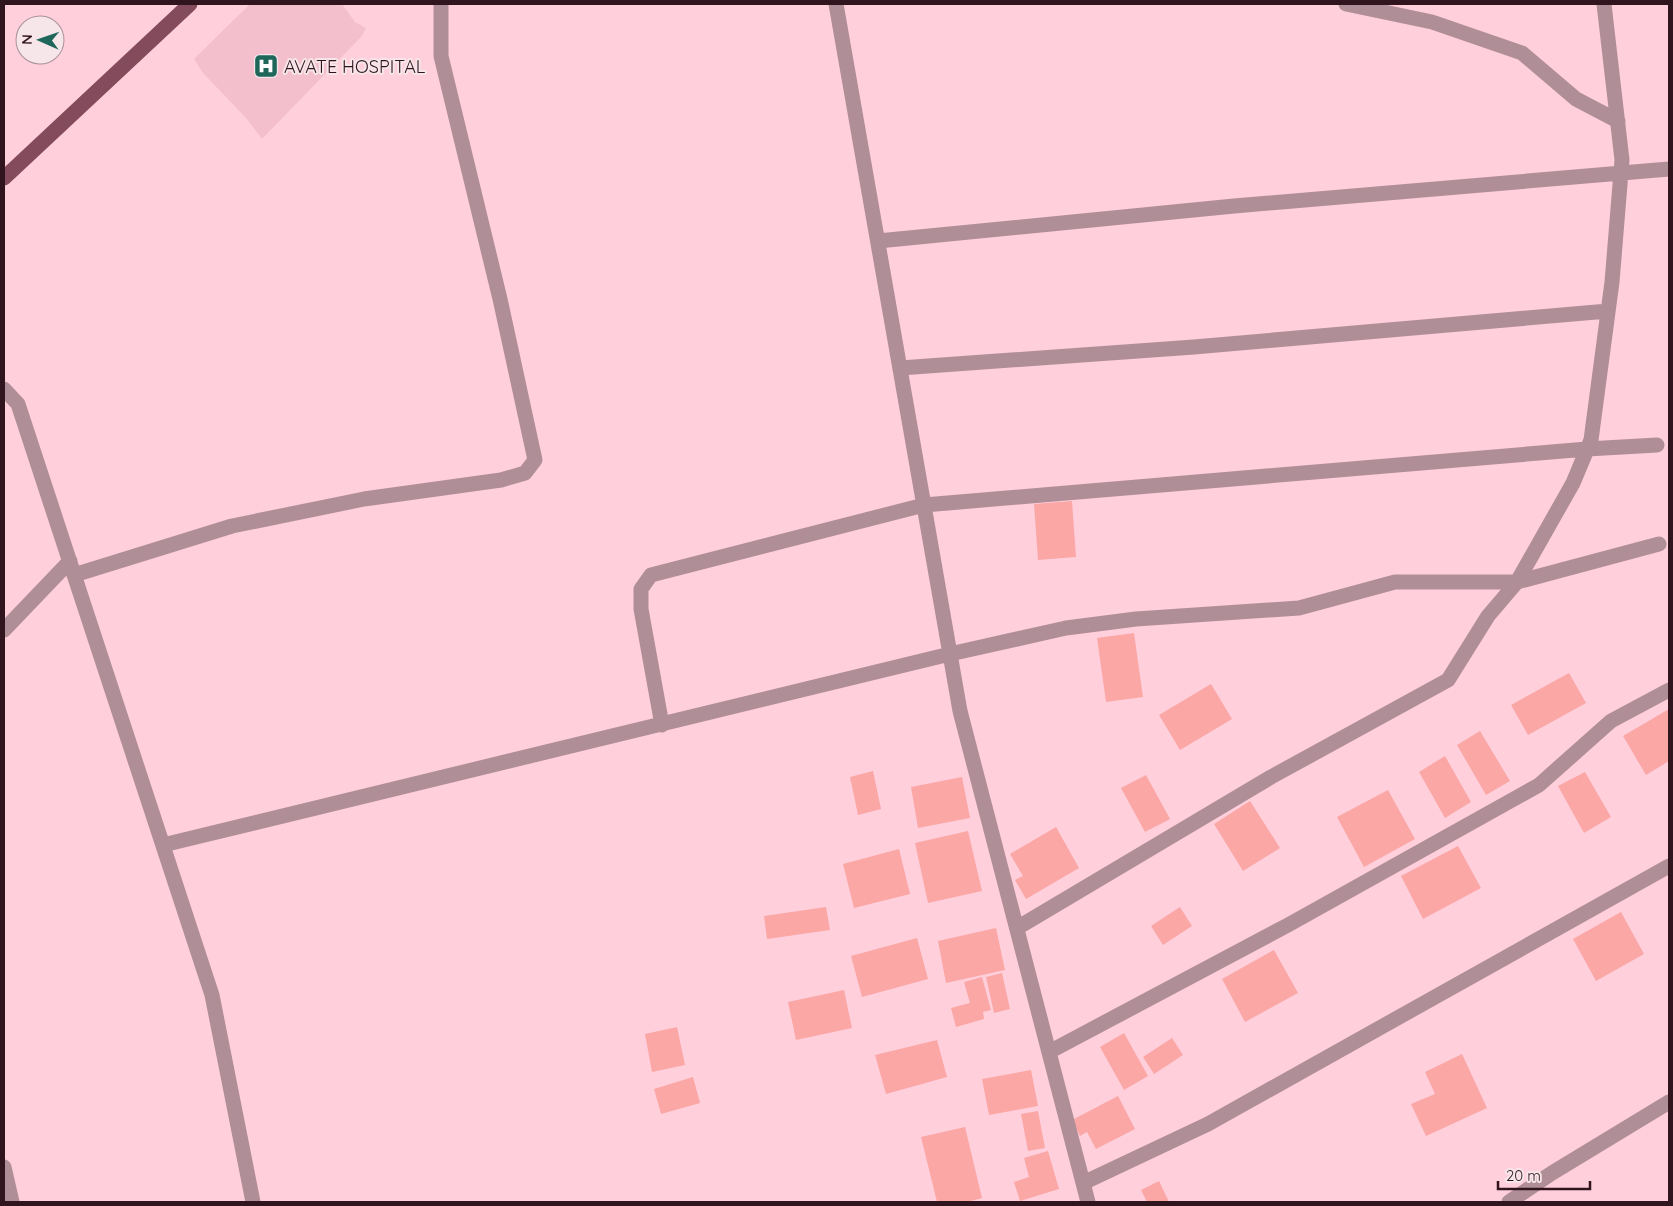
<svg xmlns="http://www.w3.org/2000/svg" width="1673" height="1206" viewBox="0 0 1673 1206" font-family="Quicksand,sans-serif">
<rect width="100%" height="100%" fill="#ffcfdc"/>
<path fill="#f3bfcc" d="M250,4H342L355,22L366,28L361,37L262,139L247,119L203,73L194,59Z"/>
<path fill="#fba7a6" d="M1072,501L1076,557L1038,560L1034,504Z
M1134,633L1143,697L1106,702L1097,638Z
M1569,673L1586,703L1528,735L1511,705Z
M1211,684L1232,719L1180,750L1159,715Z
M1669,709V761L1646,775L1623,736Z
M1480,731L1510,781L1486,795L1457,745Z
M1445,756L1471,802L1445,818L1419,772Z
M873,771L881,809L858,815L850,777Z
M1585,772L1611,817L1584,833L1558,786Z
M1146,775L1170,819L1145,832L1121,788Z
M962,777L970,818L918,828L911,787Z
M1388,790L1415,839L1364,867L1337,817Z
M1250,801L1280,848L1243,871L1214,824Z
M1056,827L1079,868L1026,899L1015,880L1023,876L1010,854Z
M968,831L982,891L928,903L915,843Z
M1458,846L1481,888L1423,919L1401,876Z
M899,849L910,894L854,908L843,864Z
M826,907L830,930L767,939L764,916Z
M1180,907L1192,926L1163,945L1151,926Z
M1621,912L1644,954L1596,981L1573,939Z
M996,928L1005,970L946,983L938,941Z
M917,938L928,979L862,997L851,956Z
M1274,950L1298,993L1245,1022L1222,979Z
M1002,973L1010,1009L994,1013L986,977Z
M982,977L991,1010L983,1012L984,1019L956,1027L951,1008L970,1003L964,982Z
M844,990L852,1028L796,1040L788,1002Z
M677,1027L685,1065L652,1072L645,1034Z
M1124,1033L1148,1076L1124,1090L1100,1047Z
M1172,1038L1183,1055L1154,1074L1143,1057Z
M937,1040L947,1077L886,1094L875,1055Z
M1462,1054L1487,1108L1426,1136L1411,1104L1435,1094L1425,1072Z
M1031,1070L1038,1106L989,1115L982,1079Z
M693,1077L700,1103L661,1114L654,1089Z
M1118,1096L1135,1129L1096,1149L1087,1132L1080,1136L1072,1120Z
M1038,1111L1045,1148L1028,1151L1021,1114Z
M965,1127L982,1198L967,1202H937L921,1137Z
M1048,1151L1059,1189L1020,1201L1014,1182L1029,1177L1024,1158Z
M1159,1181L1169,1202H1147L1141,1190Z"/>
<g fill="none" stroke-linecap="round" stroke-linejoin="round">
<path stroke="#b08e97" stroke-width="15" d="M836,4L960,711L1088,1202
M1346,4L1432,22L1522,53L1576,99L1618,121
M878,241L1234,206L1669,169
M900,368L1194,347L1608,311
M4,389L18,404L212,995L253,1202
M74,575L232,526L364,499L501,480L525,473L535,460L500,299L441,56V4
M4,630L70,561
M662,725L641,609V589L651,575L924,505L1587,449L1657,445
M163,845L950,654L1066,628L1136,619L1299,608L1395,582H1517L1659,544
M1017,928L1271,777L1448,680L1488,616L1517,582L1573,483L1591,440L1612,282L1622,160L1604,4
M1049,1052L1288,925L1539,785L1611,721L1669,690
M4,1167L12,1202
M1083,1183L1208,1124L1669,866
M1509,1202L1552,1173L1669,1102"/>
<path stroke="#844b5d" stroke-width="15" d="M4,178L190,4"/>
</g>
<defs>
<symbol id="hospital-square" viewBox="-11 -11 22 22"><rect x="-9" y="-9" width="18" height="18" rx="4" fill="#1f665b" stroke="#f6e6ea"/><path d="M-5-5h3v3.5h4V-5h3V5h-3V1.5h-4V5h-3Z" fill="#fff"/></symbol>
</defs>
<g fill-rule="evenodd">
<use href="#hospital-square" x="252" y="52" width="28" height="28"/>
</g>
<g text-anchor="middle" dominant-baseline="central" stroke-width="4" stroke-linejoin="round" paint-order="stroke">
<g font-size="18" fill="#31151e" stroke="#f6e6ea" text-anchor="start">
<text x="284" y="66">AVATE HOSPITAL</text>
</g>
</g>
<rect width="1673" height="1206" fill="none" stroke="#31151e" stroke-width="10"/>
<g transform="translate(40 40) rotate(272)"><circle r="24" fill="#f6e6ea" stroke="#a79298"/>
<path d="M0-4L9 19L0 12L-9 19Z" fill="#1f665b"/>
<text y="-8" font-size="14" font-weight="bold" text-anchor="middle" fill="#31151e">N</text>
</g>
<path d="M1498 1181v8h92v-8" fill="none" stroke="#31151e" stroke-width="2.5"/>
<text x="1506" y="1181" font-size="15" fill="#31151e" stroke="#f6e6ea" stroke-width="4" paint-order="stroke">20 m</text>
</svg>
